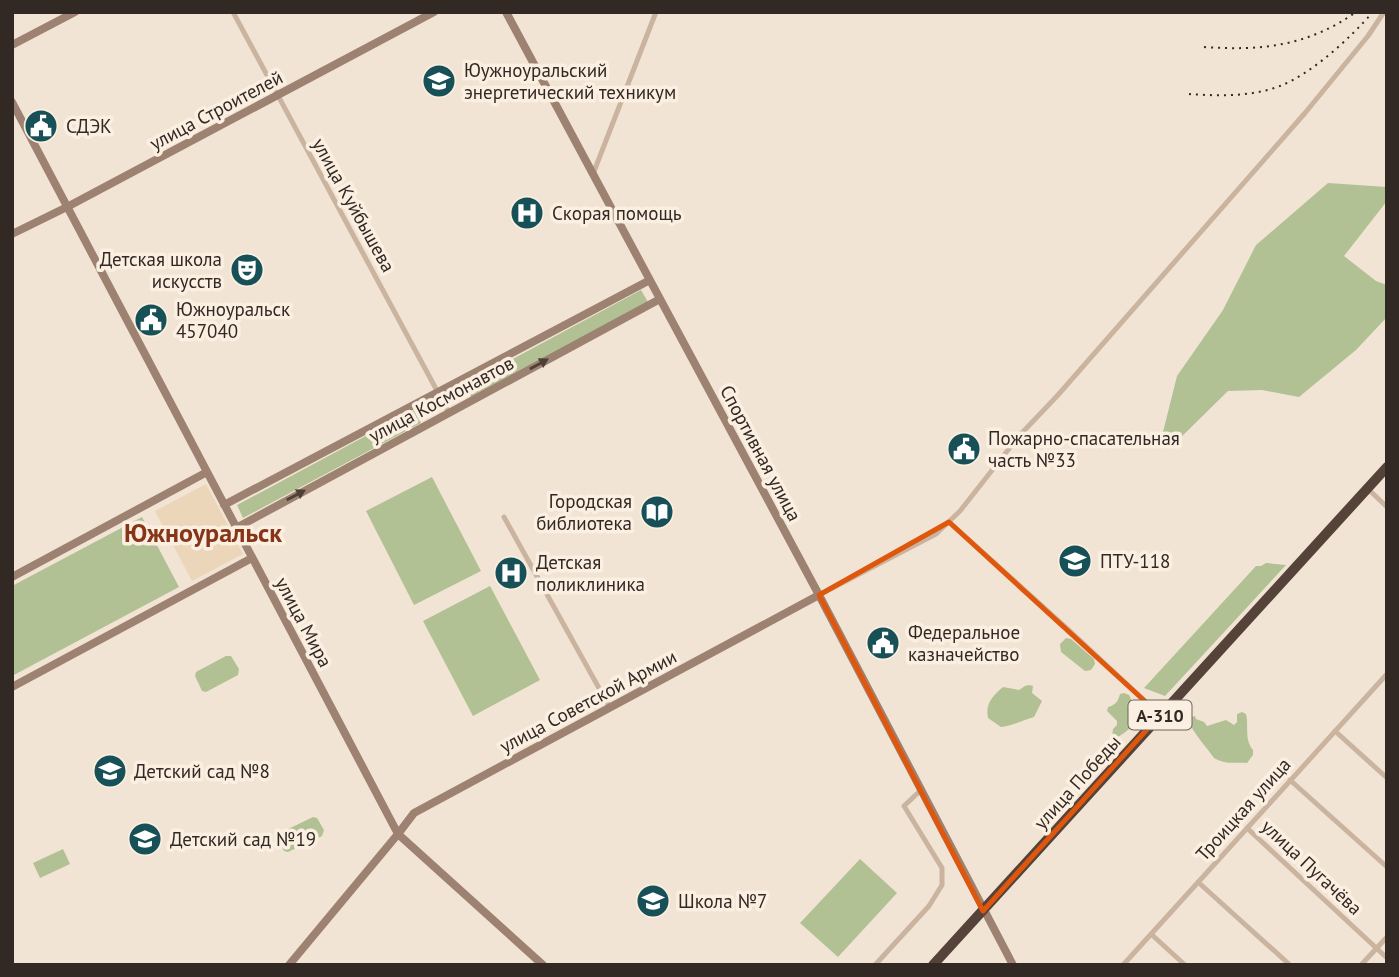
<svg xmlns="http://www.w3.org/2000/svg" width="1399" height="977" viewBox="0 0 1399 977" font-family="'PT Sans',sans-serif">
<rect width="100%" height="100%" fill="#f2e4d4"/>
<path fill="#b1c194" d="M1328,183L1387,187V201L1344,256L1376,281L1387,285V317L1356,350L1299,397L1262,390L1228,391L1171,447L1163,432L1177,376L1223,310L1256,245Z
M641,290L648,302L471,397L464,385Z
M414,410L421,423L243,518L237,505Z
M432,477L481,571L414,605L366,511Z
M142,517L179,587L12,676V586Z
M1266,563L1286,565L1165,696L1144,688L1256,566H1261Z
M490,586L540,680L473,716L423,621Z
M1066,638L1071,639L1094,659L1095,664L1091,670L1085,671L1061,652L1060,644Z
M226,656H231L239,669L238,675L206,692L202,691L195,676L196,672Z
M1029,685L1033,686L1032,693L1042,701L1034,717C1022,720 1013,726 1001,727L988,718C985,703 993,696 1003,687L1019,690L1025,686Z
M1124,693L1129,695L1132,701L1128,714L1132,726C1127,732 1120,735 1114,740L1112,737L1113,729L1117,725V721L1107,711L1108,707C1116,705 1118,701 1120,694Z
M1242,712L1246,714C1249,726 1244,739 1253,750V755L1247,763C1233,762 1227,765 1214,758C1206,746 1196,737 1190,724L1183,727L1181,724L1182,720L1195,716L1196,719L1204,722L1207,726L1226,720L1234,725L1237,722V714Z
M313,817L317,818L324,830L322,836L288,852L284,851L277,837L280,833Z
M63,849L70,864L40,878L33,863Z
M860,859L897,893L838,957L800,923Z"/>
<path fill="#ebd6ba" d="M206,484L243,554L192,581L155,511Z"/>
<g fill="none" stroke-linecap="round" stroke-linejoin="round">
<path stroke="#cab4a0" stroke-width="5" d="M233,12L449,413
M593,174L656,12
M1367,488L1387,507
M504,517L610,708
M949,522L1071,632L1160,715
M819,595L936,534L960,511L1019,436L1058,395L1305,113L1368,36L1384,12
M1335,731L1387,778
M1290,780L1387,867
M1247,828L1387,958
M1198,882L1290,965
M1151,934L1185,965
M875,965L929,906L942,885V868L904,806L921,790
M1123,965L1387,674
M1361,965L1387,937"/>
<path stroke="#9d8271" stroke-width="8" d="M506,12L819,595L1013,965
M12,45L75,12
M12,102L398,834L543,965
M12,234L67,207L434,12
M224,505L650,280
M236,528L660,299
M12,577L207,472
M12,687L252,558
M289,965L398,834L414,813L819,595"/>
<path stroke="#55433a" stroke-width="10" d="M933,965L1387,467"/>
<path stroke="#332924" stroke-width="2" stroke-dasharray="2 5" stroke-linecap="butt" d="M1204,47C1262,51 1308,46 1356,12
M1189,94C1219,96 1251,97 1280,86C1313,73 1350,38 1373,12"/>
</g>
<defs><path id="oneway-solid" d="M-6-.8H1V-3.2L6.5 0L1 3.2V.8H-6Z" transform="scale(1.75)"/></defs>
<g fill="#4e3f37">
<use href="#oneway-solid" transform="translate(539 364) rotate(-29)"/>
<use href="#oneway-solid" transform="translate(296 495) rotate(-28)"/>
</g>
<path fill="none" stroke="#df570d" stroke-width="5" stroke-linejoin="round" d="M949,522L1160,715L983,911L819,595Z"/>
<defs>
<symbol id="university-disc" viewBox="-11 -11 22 22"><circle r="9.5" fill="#175157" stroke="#faefe0"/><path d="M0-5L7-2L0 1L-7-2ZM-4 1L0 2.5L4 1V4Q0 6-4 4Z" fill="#fff"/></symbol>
<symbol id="civic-disc" viewBox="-11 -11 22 22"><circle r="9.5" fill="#175157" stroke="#faefe0"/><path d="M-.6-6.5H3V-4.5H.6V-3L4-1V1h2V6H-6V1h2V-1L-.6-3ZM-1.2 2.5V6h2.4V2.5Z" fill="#fff"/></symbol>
<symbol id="hospital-disc" viewBox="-11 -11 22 22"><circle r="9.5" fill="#175157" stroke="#faefe0"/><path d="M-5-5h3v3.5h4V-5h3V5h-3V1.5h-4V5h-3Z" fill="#fff"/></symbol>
<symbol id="theatre-disc" viewBox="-11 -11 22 22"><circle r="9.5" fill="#175157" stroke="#faefe0"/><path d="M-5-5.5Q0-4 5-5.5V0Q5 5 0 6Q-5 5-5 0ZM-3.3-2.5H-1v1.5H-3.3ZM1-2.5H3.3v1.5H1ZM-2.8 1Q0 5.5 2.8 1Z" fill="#fff"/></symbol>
<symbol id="library-disc" viewBox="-11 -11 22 22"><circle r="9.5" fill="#175157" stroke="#faefe0"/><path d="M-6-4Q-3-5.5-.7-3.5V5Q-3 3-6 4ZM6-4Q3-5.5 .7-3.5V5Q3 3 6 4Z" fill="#fff"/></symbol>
<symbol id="school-disc" viewBox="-11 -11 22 22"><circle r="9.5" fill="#175157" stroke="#faefe0"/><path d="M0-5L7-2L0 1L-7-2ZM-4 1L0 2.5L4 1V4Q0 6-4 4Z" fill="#fff"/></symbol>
</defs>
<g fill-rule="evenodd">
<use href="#university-disc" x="420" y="62" width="38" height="38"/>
<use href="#civic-disc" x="22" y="107" width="38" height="38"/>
<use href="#hospital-disc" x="508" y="194" width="38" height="38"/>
<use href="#theatre-disc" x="228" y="251" width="38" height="38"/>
<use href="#civic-disc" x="132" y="301" width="38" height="38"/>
<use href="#civic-disc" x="945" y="430" width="38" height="38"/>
<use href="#library-disc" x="638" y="493" width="38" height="38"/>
<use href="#university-disc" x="1056" y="542" width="38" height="38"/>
<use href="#hospital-disc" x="492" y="554" width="38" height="38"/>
<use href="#civic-disc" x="864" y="624" width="38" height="38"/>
<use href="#school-disc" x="91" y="752" width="38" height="38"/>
<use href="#school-disc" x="126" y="820" width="38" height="38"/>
<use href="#school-disc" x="634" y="882" width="38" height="38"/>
</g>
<g text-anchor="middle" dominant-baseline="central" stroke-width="7" stroke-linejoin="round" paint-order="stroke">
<rect fill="#faefe0" stroke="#6f645c" stroke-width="2" x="1128.5" y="700.5" width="63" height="29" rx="5"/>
<g font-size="18" font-weight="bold" fill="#332924">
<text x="1160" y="715">А-310</text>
</g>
<g font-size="19" fill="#332924" stroke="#faefe0" text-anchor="start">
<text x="464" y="70">Юужноуральский<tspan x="464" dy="22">энергетический техникум</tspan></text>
<text x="66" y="126">СДЭК</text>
<text x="552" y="213">Скорая помощь</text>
<text x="222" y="259" text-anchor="end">Детская школа<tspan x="222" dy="22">искусств</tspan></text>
<text x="176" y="309">Южноуральск<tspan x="176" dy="22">457040</tspan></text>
<text x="988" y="438">Пожарно-спасательная<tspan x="988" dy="22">часть №33</tspan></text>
<text x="632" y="501" text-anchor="end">Городская<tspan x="632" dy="22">библиотека</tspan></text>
<text x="1100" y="561">ПТУ-118</text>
<text x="536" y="562">Детская<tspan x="536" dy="22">поликлиника</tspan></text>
<text x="908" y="632">Федеральное<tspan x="908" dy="22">казначейство</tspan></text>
<text x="134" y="771">Детский сад №8</text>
<text x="170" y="839">Детский сад №19</text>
<text x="678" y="901">Школа №7</text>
</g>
<g font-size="19" fill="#332924" stroke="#faefe0">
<text transform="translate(216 110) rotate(-28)">улица Строителей</text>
<text transform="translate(354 205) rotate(61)">улица Куйбышева</text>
<text transform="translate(441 399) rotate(-28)">улица Космонавтов</text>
<text transform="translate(761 453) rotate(62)">Спортивная улица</text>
<text transform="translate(304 622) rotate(62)">улица Мира</text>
<text transform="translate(588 701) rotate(-28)">улица Советской Армии</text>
<text transform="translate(1077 782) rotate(-48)">улица Победы</text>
<text transform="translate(1243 809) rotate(-48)">Троицкая улица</text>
<text transform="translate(1312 867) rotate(43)">улица Пугачёва</text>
</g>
<g font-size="26" font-weight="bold" fill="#873518" stroke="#faefe0">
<text x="203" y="532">Южноуральск</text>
</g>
</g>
<rect width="1399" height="977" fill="none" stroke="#332924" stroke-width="28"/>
</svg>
